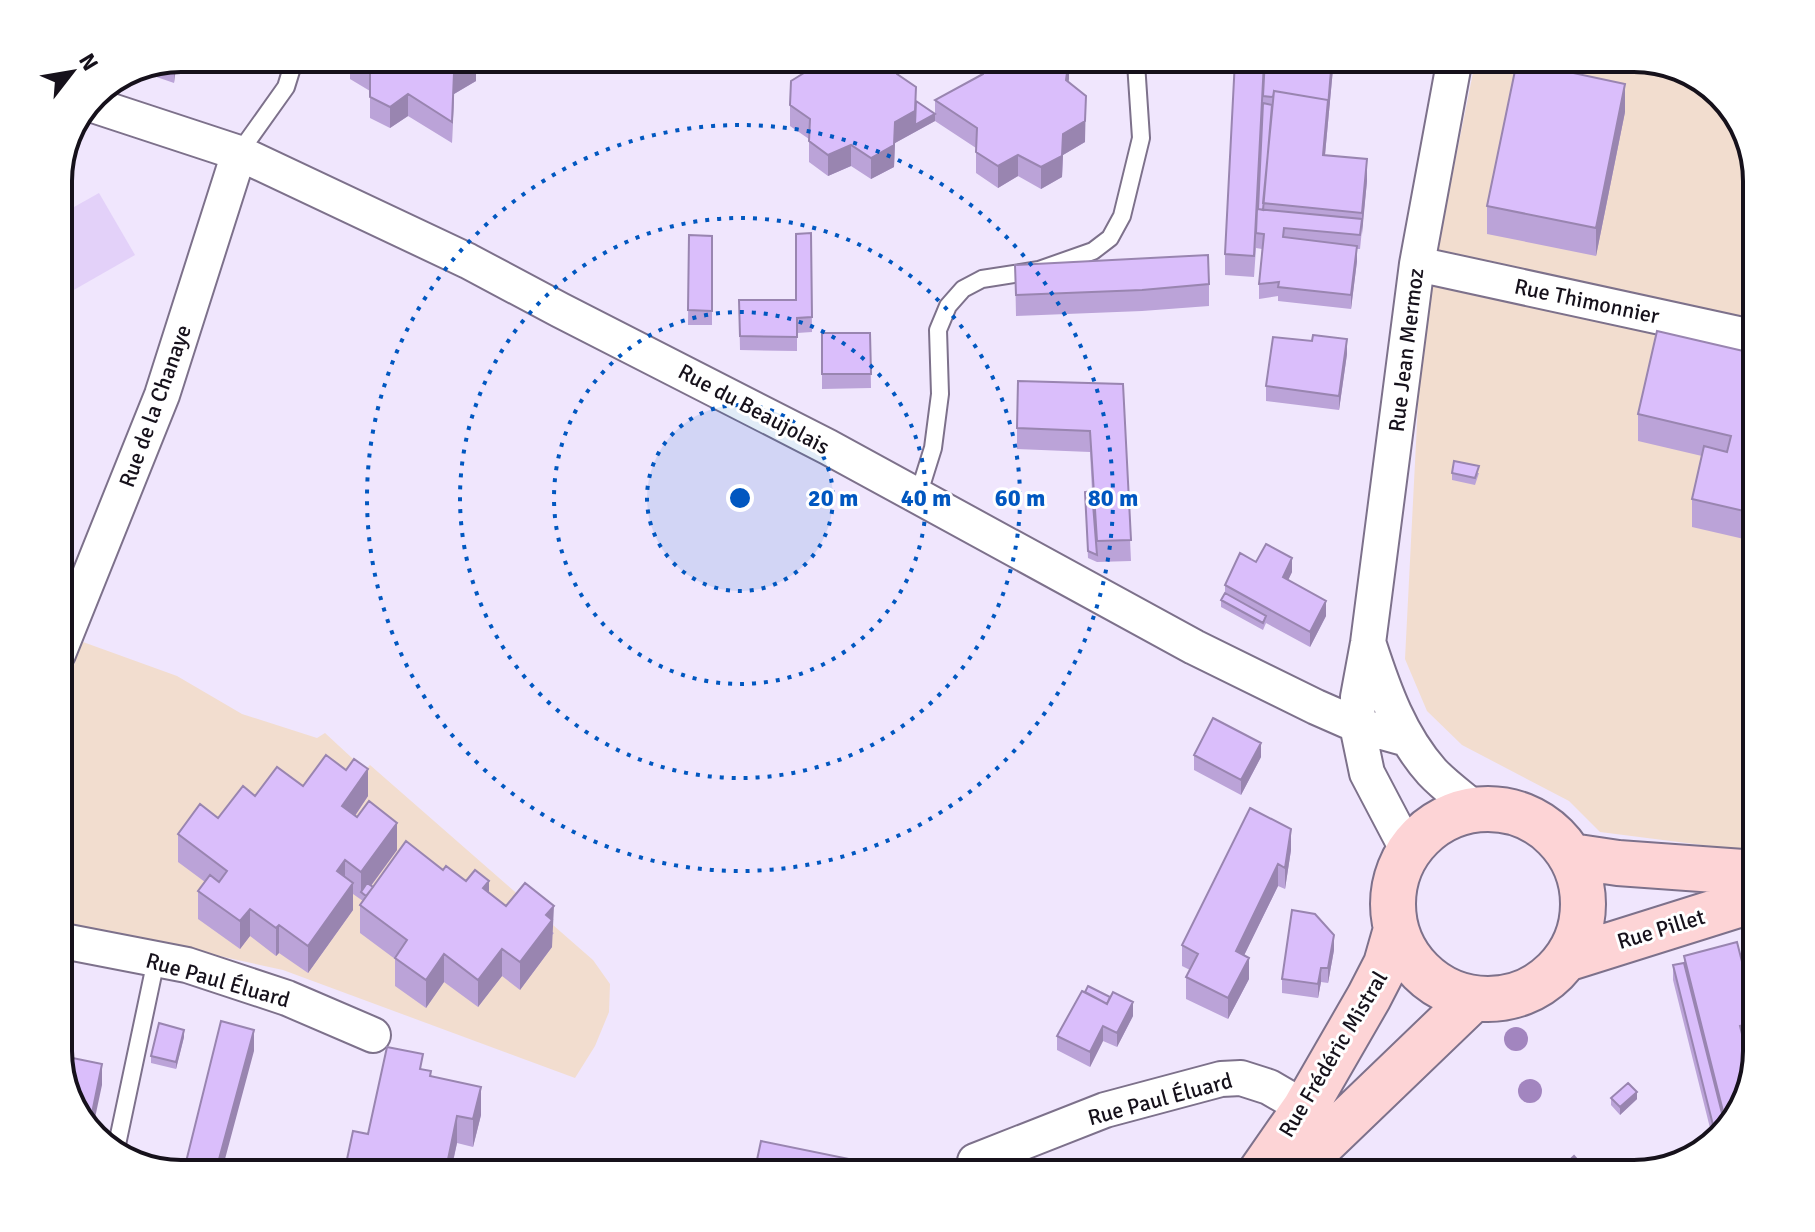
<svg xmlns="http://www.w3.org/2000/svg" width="1815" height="1232" viewBox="0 0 1815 1232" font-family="Signika,sans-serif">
<rect width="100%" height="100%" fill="#f0e6fd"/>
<path fill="#f2ddcf" d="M1476,58H1634L1703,79L1744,126L1757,180V852L1600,832L1569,801L1462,745L1427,711L1405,659L1422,325Z
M83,642L177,676L242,714L317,738L325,733L365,770L370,765L593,960L610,984L609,1012L595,1046L575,1078L283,970L58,921V704Z"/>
<path fill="#e3d1f9" d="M99,193L135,255L58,299V216Z"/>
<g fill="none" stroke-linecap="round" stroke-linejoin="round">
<defs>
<path id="lane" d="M239,153L286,87L295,58
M918,496L933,448L940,394L938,330L948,306L963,289L982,279L1039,270L1093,251L1110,238L1122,216L1141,138L1136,63L1134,58
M115,1154L156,960"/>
<path id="street" d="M90,104L239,153L468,261L560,310L828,447L1194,647L1316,707L1357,725L1407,739
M1417,264L1757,338
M1369,645C1384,691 1400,736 1432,772C1445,786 1461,797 1475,809
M58,654L162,395L239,153
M1408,851L1367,773L1357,725L1358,697L1368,643L1417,264L1455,58
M58,940L187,965L287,998L373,1035
M975,1161L1105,1110L1221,1079L1241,1078L1269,1087L1305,1108L1316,1128"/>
<path id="secondary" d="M1393 904a95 95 0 1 1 190 0a95 95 0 1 1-190 0Z
M1571,856L1618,863L1757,873
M1566,959L1757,899
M1259,1174L1305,1108L1369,997L1386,964L1396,929
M1291,1174L1473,999"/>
</defs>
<use href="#lane" stroke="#7d718b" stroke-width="20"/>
<use href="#street" stroke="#7d718b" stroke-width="38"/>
<use href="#secondary" stroke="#7d718b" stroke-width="48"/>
<use href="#lane" stroke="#fff" stroke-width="16"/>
<use href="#street" stroke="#fff" stroke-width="34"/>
<use href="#secondary" stroke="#fdd4d6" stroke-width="44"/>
</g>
<g fill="#a285bf">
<circle cx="1516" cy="1039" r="12"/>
<circle cx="1530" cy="1091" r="12"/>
</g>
<path fill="#bba3d8" d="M350,58H476V81L454,94L452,143L408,116L390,128L370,118V91L350,79Z
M899,58L898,75L916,102L935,114V100L1068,82L1085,142L1063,155L1062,177L1041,189L1018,176L998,188L976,173V148L935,121L895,143L894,167L871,179L851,166L828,176L809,162V139L790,126V105L812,68Z
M1265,58H1334L1325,155L1367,181L1360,249H1357V261L1351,309L1278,301V296L1259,299V284L1262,249L1256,248L1254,277L1225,275V254Z
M177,60L174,83L145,73Z
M1625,112L1596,256L1487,234V206Z
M811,233L812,332L797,333V351L740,350L739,300H796Z
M689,235L712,236V325H688Z
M1015,265L1209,284V306L1142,311L1016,316Z
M822,333H870L871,388L822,389Z
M1347,354L1339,410L1266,401V386Z
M1752,368L1757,369V542L1692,527V499L1702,456L1638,441V414Z
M1123,384L1131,561L1097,562L1088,558L1085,492L1092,491L1090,452L1017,449V428Z
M1452,473H1479L1475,485L1452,480Z
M1256,562L1292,572L1288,580L1326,616L1310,647L1266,623L1263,630L1221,607V600L1225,593V585Z
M1194,755L1261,757L1241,795L1194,770Z
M346,770L368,796L355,816L397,850L371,886L373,887L443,870L489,892L506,906L554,933L552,935V947L520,990L502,976L478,1007L444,982L426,1008L395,986V959L360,933V905L363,901L353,894V910L308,973L279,953L276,956L250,936L240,949L198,919V891L205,882L178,862V834L218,818L255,796L303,786Z
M1291,850L1285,889L1278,886L1244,955L1249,979L1228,1019L1186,999V977L1190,970L1182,966V945Z
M1334,950L1328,983L1321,982L1318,998L1282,993V979Z
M1684,956L1757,999V1015H1756L1757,1021V1043L1745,1046L1736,1120L1713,1140L1673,980V965L1684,963Z
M1133,1016L1117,1047L1103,1041L1090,1067L1057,1050V1036Z
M184,1037L176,1069L151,1063V1056Z
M423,1069L481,1115L473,1147L457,1143L451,1172L456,1174H346V1164L368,1134Z
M1611,1098L1637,1099L1620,1115L1611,1105Z"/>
<path fill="#9985b0" d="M476,58V81L454,94L452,143L454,73Z
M1069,58V79L1066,102V80Z
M1332,58H1334L1323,176V155L1328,100Z
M177,60L174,83L175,61Z
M1625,84V112L1596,256V228Z
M408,94V116L390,128V107Z
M1086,96L1085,142L1063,155L1062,177L1041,189V167Z
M915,111L916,125L935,114V121L895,143L894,167L871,179V158L895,122Z
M851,145V166L828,176V155Z
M1018,155V176L998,188V166Z
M1367,159V181L1362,234V213Z
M1357,246V261L1351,309V295Z
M1347,339V354L1339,410V396Z
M1292,558V572L1283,591V577Z
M1326,601V616L1310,647V632Z
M1261,743V757L1241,795V780Z
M368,769V796L346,829L342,806Z
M397,823V850L364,895L361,892V872Z
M1291,829V850L1285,889V868Z
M345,860V888L337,871Z
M1278,864V886L1236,972V951Z
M489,881V909L483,888Z
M353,883V910L308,973V946Z
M554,906L552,947L520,990V962L546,915Z
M250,909V936L240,949V921Z
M279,925V953L276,956V928Z
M1334,935V950L1328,983V968Z
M502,949V976L478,1007V980Z
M444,954V982L426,1008V980Z
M1249,958V979L1228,1019V998Z
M1321,968V982L1318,998V984Z
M1133,1002V1016L1117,1047V1033Z
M1757,1021V1043L1740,1047V1026Z
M1103,1026V1041L1090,1067V1052Z
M184,1030V1037L176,1069V1062Z
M254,1030V1051L221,1174H215Z
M102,1064V1085L92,1132L89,1128Z
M481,1087V1115L473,1147V1119Z
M1637,1092V1099L1620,1115V1107Z
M457,1116V1143L450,1174H445Z"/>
<path fill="#dabefb" stroke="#9985b0" stroke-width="2" d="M351,58H476V60L454,73L452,122L408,94L390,107L370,97V70Z
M813,58H898L897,74L916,87L915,111L895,122L894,145L871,158L851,145L828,155L809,141L810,119L790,105L791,81L812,68Z
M985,58H1069L1066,80L1086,96L1085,121L1063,134L1062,156L1041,167L1018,155L998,166L976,152L977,128L935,100L983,74Z
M1265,58H1332L1328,107V100L1274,91L1273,97L1263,96Z
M1235,60L1264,62L1254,256L1225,254Z
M1517,61L1625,84L1596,228L1487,206Z
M1274,91L1328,100L1323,155L1367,159L1362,213L1263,203Z
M916,101L935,114L915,125Z
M1263,103L1272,105L1263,210L1258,209Z
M1257,209L1362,219L1360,235L1284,228L1283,237L1357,246L1351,295L1278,287L1279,282L1259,284L1264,234L1256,233Z
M811,233L812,317L797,318V337L740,336L739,300H796V234Z
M689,235L712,236V311L688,310Z
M1208,255L1209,284L1142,290L1016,295L1015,265Z
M1657,331L1752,353L1748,367L1757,369V514L1692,499L1704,446L1727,452L1731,436L1638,414Z
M822,333H870L871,374H822Z
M1313,335L1347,339L1339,396L1266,386L1273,337L1312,341Z
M1018,381L1123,384L1131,540L1097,541L1090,431L1017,428Z
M1454,461L1479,466L1475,478L1452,473Z
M1092,491L1097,555L1088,551L1085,492Z
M1266,544L1292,558L1283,577L1326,601L1310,632L1225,585L1240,553L1256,562Z
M1225,593L1266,616L1263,623L1221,600Z
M1213,718L1261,743L1241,780L1194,755Z
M326,755L346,770L354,759L368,769L342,806L357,817L369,801L397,823L361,872L345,860L337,871L353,883L308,946L279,925L276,928L250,909L240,921L198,891L210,875L219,882L227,871L178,834L200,804L218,818L243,786L255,796L277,767L303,786Z
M1250,808L1291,829L1285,868L1278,864L1236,951L1249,958L1228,998L1186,977L1198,954L1182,945Z
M406,841L443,870L446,866L466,881L475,870L489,881L483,888L506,906L525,883L554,906L546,915L552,920L520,962L502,949L478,980L444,954L426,980L395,958L407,940L360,905Z
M367,883L373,887L366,896L361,892Z
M1292,910L1315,914L1334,935L1328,968H1321L1318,984L1282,979Z
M1737,942L1757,1021L1740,1026L1749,1062L1754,1061L1736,1120L1727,1127L1684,956Z
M1684,963L1726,1129L1716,1137L1673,965Z
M1088,986L1110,997L1107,1004L1085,992Z
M1082,991L1107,1004L1113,992L1133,1002L1117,1033L1103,1026L1090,1052L1057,1036Z
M1755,992L1757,1007L1754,1008L1750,994Z
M221,1021L254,1030L215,1174H183Z
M159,1023L184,1030L176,1062L151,1056Z
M387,1047L423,1054L420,1069L431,1071L430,1076L481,1087L473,1119L457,1116L445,1174H391L346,1164L353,1131L368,1134Z
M58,1055L102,1064L89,1128L74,1112L58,1059Z
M1628,1083L1637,1092L1620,1107L1611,1098Z
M761,1141L903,1170V1174H754Z
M1574,1156L1590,1174H1555Z"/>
<circle cx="740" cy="498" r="93" fill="#0157c0" fill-opacity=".12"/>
<g fill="none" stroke="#0157c0" stroke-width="4" stroke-dasharray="4 8">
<circle cx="740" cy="498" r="93"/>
<circle cx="740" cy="498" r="186"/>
<circle cx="740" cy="498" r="280"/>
<circle cx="740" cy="498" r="373"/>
</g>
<g text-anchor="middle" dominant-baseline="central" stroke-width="6" stroke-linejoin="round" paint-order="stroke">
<g font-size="22" fill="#16111b" stroke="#fff">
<text transform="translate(1587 301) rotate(12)">Rue Thimonnier</text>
<text transform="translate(1406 350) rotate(-83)">Rue Jean Mermoz</text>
<text transform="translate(155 406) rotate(-70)">Rue de la Chanaye</text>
<text transform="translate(754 409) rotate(28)">Rue du Beaujolais</text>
<text transform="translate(1661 929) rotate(-17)">Rue Pillet</text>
<text transform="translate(218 980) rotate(16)">Rue Paul Éluard</text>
<text transform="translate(1333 1054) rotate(-59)">Rue Frédéric Mistral</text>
<text transform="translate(1160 1099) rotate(-15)">Rue Paul Éluard</text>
</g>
</g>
<path d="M0 0H1815V1232H0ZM181 72H1634A109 109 0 0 1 1743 181V1051A109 109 0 0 1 1634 1160H181A109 109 0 0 1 72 1051V181A109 109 0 0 1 181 72Z" fill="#fff" fill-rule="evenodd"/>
<path fill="none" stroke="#16111b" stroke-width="4" d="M181 72H1634A109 109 0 0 1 1743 181V1051A109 109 0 0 1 1634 1160H181A109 109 0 0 1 72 1051V181A109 109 0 0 1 181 72Z"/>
<circle cx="740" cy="498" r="12" fill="#0157c0" stroke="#fff" stroke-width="4"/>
<g font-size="24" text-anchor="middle" font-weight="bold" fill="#0157c0" stroke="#fff" stroke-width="6" stroke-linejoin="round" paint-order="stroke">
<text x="833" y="506">20 m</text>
<text x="926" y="506">40 m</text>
<text x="1020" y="506">60 m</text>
<text x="1113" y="506">80 m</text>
</g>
<g transform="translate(72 72) rotate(59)" stroke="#ffffff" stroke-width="6" paint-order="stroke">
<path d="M0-6L14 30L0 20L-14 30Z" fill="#16111b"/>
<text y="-12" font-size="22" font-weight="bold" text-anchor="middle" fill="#16111b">N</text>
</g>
</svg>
